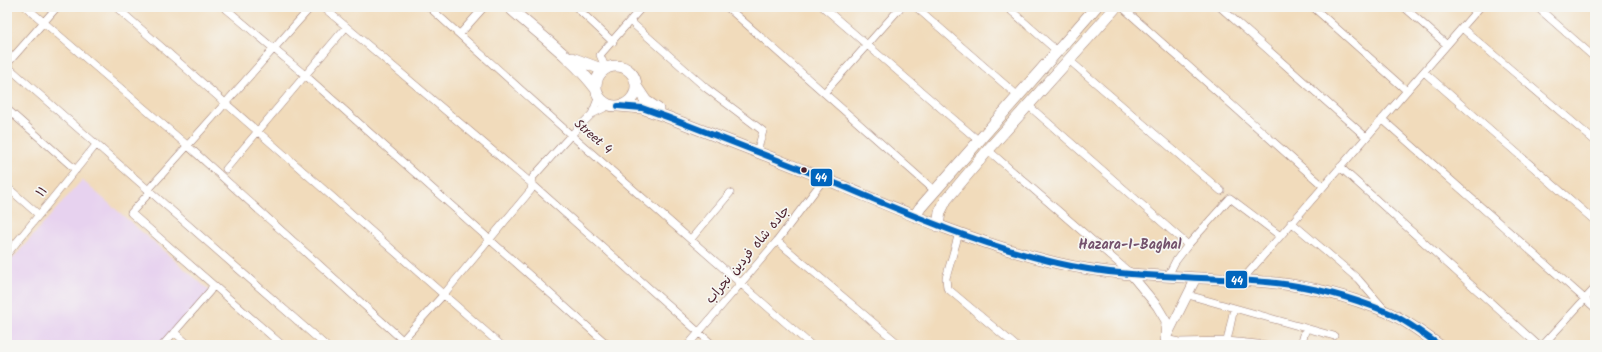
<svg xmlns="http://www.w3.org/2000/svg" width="1602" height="352" viewBox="0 0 1602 352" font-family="Kalam,'Playpen Sans Arabic',sans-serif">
<rect width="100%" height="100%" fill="#f6f6f2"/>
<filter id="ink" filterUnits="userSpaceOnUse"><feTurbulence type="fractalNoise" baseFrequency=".025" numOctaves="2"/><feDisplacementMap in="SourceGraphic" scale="8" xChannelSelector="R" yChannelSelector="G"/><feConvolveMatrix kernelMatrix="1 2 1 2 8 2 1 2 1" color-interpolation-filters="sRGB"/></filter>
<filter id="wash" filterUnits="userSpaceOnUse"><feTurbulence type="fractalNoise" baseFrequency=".012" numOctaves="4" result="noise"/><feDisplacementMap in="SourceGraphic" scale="16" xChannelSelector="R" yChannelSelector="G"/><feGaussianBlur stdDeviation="0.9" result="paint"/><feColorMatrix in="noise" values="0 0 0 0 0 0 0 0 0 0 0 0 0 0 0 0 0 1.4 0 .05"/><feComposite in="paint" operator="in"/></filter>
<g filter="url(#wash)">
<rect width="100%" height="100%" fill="#f1dbbb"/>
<path fill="#e7d2ef" d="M82,180L210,291L163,345H14L7,339V265Z"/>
</g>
<g filter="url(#ink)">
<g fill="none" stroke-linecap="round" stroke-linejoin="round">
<defs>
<path id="minor" d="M26,7L188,146L408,345
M116,7L501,345
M224,7L305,75L608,345
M323,7L531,183L713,345
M429,7L571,135L811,345
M578,7L577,8L613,42
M727,7L935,191
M823,7L979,141
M916,7L1018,96
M1007,7L1057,51
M1122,7L1323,186
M1220,7L1366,137
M1313,7L1407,91
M1404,7L1447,45
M1537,7L1595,58
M631,22L706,88L763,131L757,152
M1462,28L1595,141
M460,34L484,7
M1069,60L1221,191
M7,64L57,7
M7,66L325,345
M606,69L600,55L642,7
M1424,72L1595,221
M824,93L901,7
M1029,106L1188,245
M7,109L76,170
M592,114L599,96
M1382,119L1595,308
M988,150L1129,272
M1340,167L1538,345
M226,169L346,27
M7,187L39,215
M148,190L311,7
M150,192L131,213L282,345
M1291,222L1358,279L1385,310
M959,233L946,278L947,288L1015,345
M691,239L730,193
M777,241L900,345
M7,254L96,145
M1168,276L1175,262L1188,245L1230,198L1279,235
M1242,280L1480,7
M1188,295L1334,336
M174,332L189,345
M1165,339L1179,342L1227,341L1267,345
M1227,341L1234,308
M163,345L210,291L213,285
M398,345L444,294L531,190L533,177L571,135L592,114L610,105
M688,345L777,241L824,179
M1301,345L1306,328
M1543,345L1595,288"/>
<path id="tertiary" d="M1129,272L1157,306L1166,321L1165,339
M1167,336L1196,278"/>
<path id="secondary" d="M509,7C538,34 572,57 596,89
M572,58L604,70
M596 86a20 20 0 1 1 40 0a20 20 0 1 1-40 0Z
M636,86L646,101L658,109
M618,106L642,108L667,117C719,137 771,157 823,178C899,210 976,244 1057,263C1128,280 1204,275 1276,283C1313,287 1353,298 1387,312C1406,320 1422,333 1439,345
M915,216L920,208L1096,7
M938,226L940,212L946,200L988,150L1116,7"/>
</defs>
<use href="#minor" stroke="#9e7d73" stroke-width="8"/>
<use href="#tertiary" stroke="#9e7d73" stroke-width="10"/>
<use href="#secondary" stroke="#9e7d73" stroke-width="12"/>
<use href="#minor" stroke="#fff" stroke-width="7"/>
<use href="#tertiary" stroke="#fff" stroke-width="9"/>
<use href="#secondary" stroke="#fff" stroke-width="11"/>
<defs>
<path id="bus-1" d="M618,106L642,108L667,117C719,137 771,157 823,178C899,210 976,244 1057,263C1128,280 1204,275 1276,283C1313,287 1353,298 1387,312C1406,320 1422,333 1439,345"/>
</defs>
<use href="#bus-1" stroke="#f6f6f2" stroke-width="9"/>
<use href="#bus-1" stroke="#0065bd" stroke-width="6"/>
</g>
</g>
<circle fill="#4a1f2b" stroke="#f6f6f2" stroke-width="1.5" cx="804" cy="170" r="3.5"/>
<g text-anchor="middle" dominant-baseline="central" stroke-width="3.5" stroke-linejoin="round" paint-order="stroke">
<g font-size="13" fill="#4a1f2b" stroke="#f6f6f2">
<text transform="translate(593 137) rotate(41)">Street 4</text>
<text transform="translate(42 192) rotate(-51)">۱۱</text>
<text transform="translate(748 255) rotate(-50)">جاده شاه فردین نجراب</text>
</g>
<g font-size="14" font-weight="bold" fill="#74526d" stroke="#f6f6f2">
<text x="1130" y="245">Hazara-I-Baghal</text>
</g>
</g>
<g stroke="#f6f6f2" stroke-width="1.5">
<rect x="810" y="168" width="23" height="19" rx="4" fill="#0065bd"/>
<rect x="1225" y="270" width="23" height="19" rx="4" fill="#0065bd"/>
</g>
<g font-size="11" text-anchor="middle" font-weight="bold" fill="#fff">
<text x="821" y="181">44</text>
<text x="1237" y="284">44</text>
</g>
<rect width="1602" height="352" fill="none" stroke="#f6f6f2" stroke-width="24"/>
</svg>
